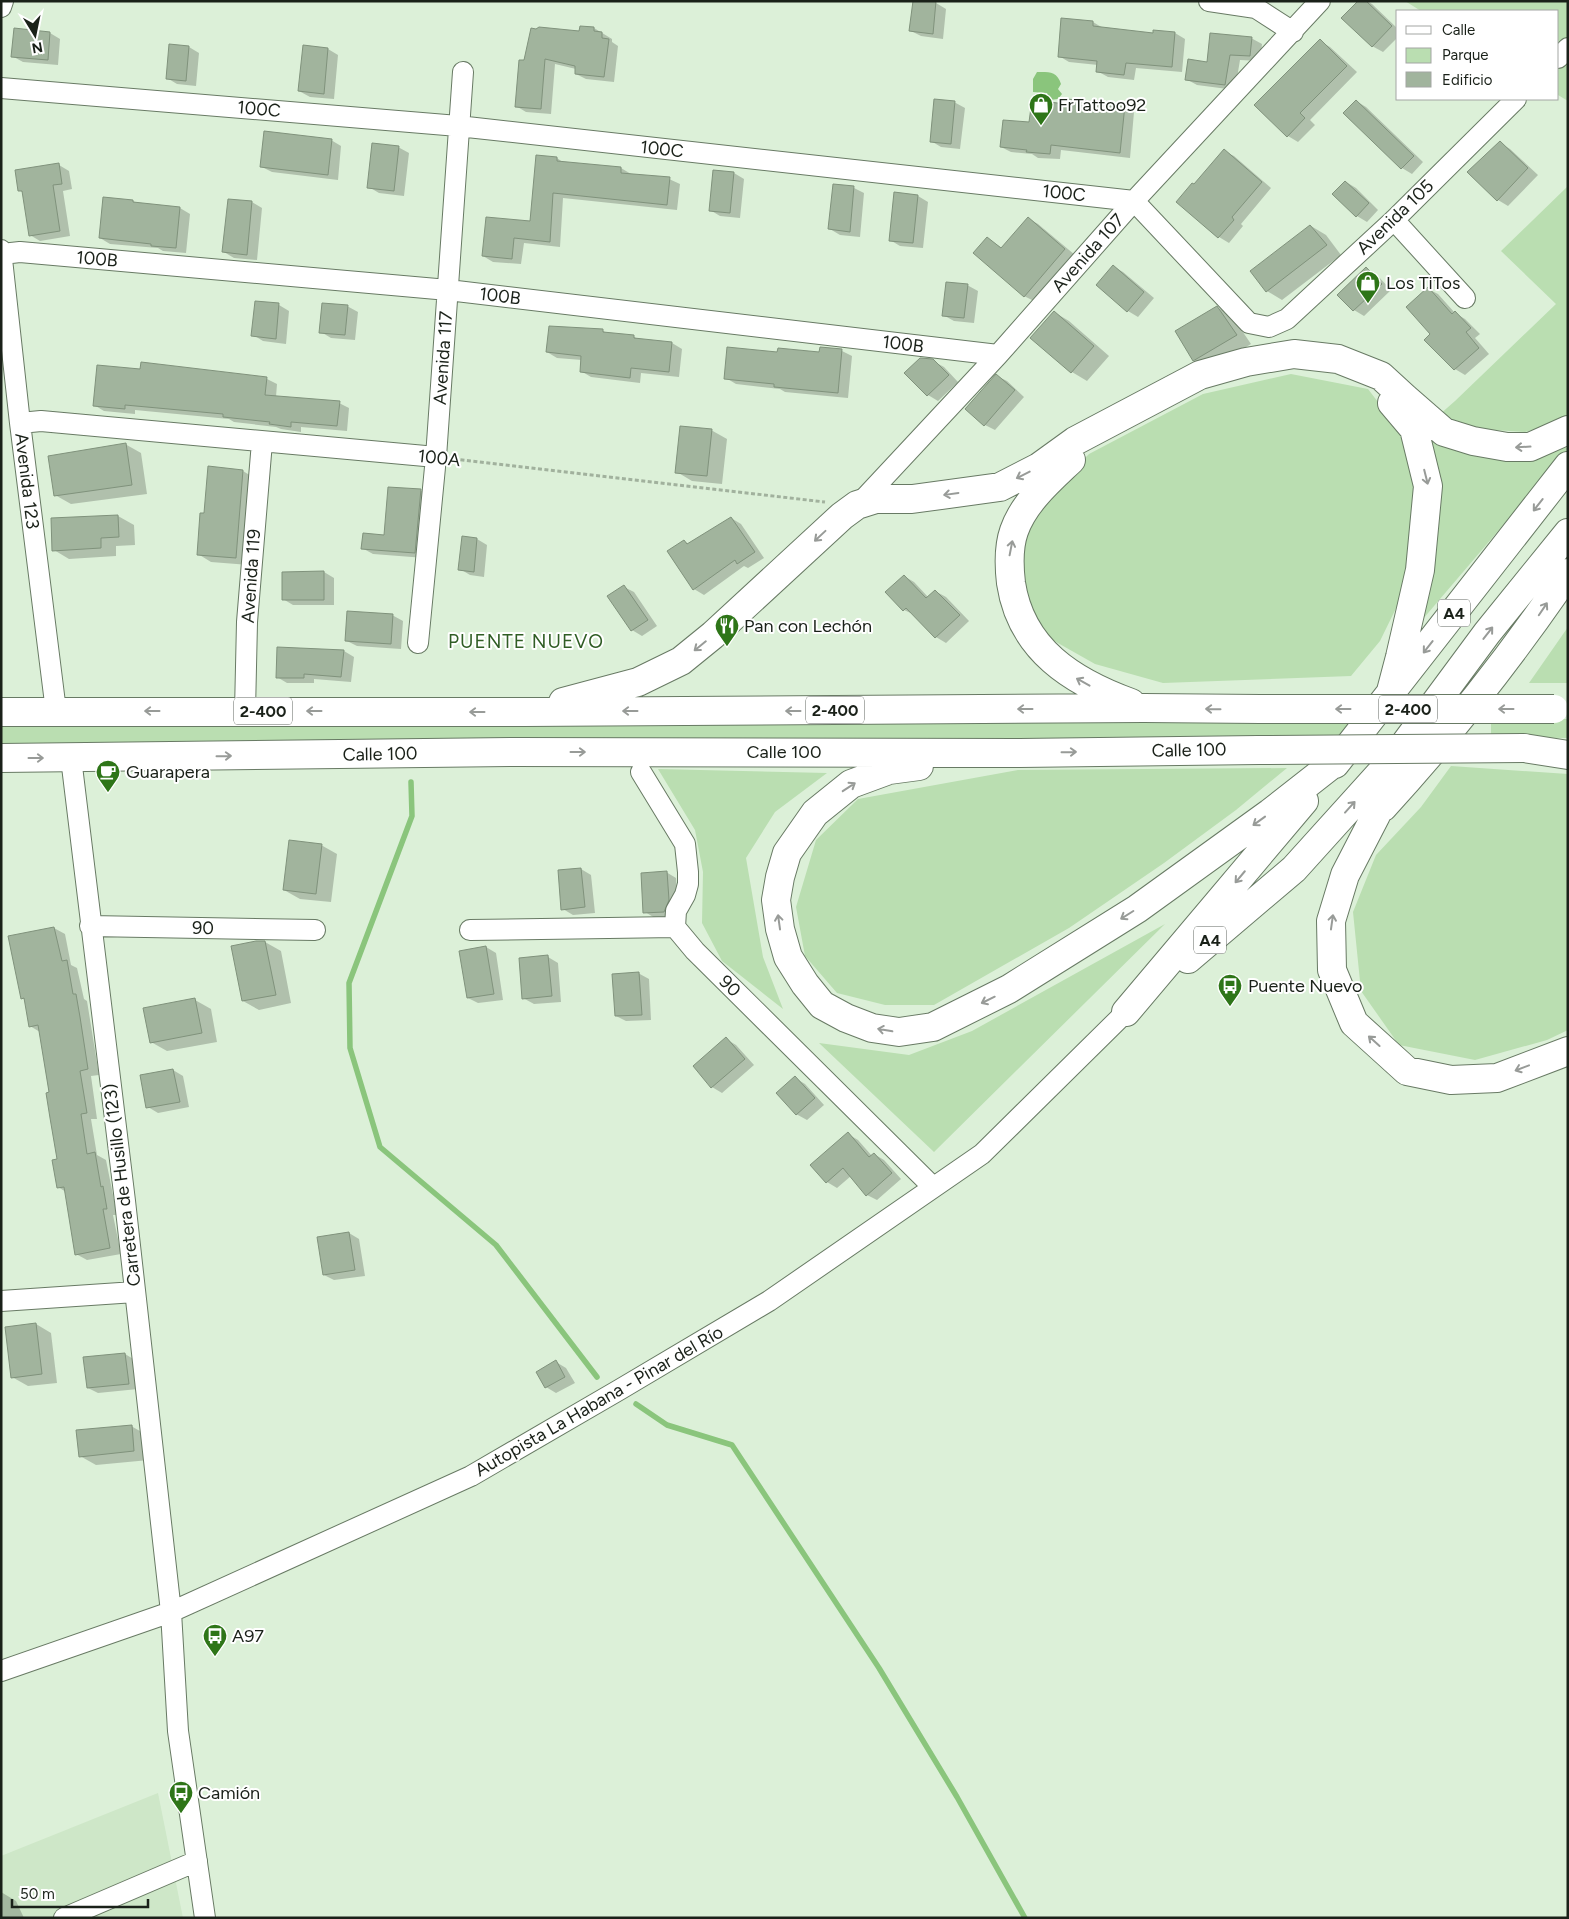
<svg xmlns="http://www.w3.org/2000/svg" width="1569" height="1919" viewBox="0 0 1569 1919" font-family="Figtree,sans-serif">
<rect width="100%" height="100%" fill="#dcf0d8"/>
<path fill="#cee7c8" d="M158,1793L183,1918H1V1856Z"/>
<path fill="#badeb1" d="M1405,1H1568V101L1558,95V11H1421Z
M1568,186V420L1525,432L1479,429L1439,415L1455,401L1556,304L1501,251Z
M1291,374L1368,389L1404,436L1421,490L1402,596L1380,641L1351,676L1163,683L1095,664L1049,638L1028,603L1021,566L1026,532L1056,487L1089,454L1203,394Z
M1424,429L1533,457L1568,447V449L1411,633Z
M1568,627V683H1529Z
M1491,719H1568V738L1491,737Z
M1352,721L1339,738L1,749V722Z
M1451,766L1568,774V1030L1547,1040L1475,1060L1399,1045L1361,991L1353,912L1376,855L1421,807Z
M1287,768L1236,810L1164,863L1069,928L934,1005H885L837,993L805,956L796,907L816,840L858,799L1018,770Z
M658,769L827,773L775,812L746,858L763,957L783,1009L722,961L702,923L703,872L695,830Z
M1165,924L934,1152L819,1043L909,1055L972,1031Z"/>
<path fill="#8ac57c" d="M1037,72C1049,72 1057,71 1061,84L1058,89L1062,94L1058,99L1050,100L1047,93L1033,92V79Z"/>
<path fill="#0003" d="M920,1L936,3L946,9L943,39L921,36L911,31Z
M1359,1H1367L1372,4L1398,29V37L1383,52L1372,46Z
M1093,22L1103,28L1154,34V31L1175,33L1185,39L1182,72L1136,68L1134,80L1108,77L1097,71L1098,65L1069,62L1059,56Z
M581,27L594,28L612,39V42L618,46L614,82L586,79L576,74V69L555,64L551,114L526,112L516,106L525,62L580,32Z
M50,33L60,39L58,65L23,62L12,56Z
M1251,38L1262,44L1260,61L1240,60L1235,90L1197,85L1186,79L1208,63Z
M1320,41L1330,47L1357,72L1310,120L1315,125L1298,142L1288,136Z
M189,47L199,53L196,86L177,84L167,78Z
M304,47L328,49L338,55L334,99L310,97L299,91Z
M1356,101L1366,107L1423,162L1412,174L1402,168Z
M954,102L965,108L960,149L941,147L931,141Z
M1068,105L1124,106L1134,112L1130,158L1061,150L1060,159L1038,158L1032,154L1011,152L1001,147L1030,123Z
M331,140L341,146L338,180L272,172L262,167Z
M1500,143L1510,149L1538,175L1508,206L1498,200L1469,172Z
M398,147L409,153L404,196L379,193L369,187Z
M1224,151L1234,156L1271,188L1241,224L1243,226L1229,243L1219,237Z
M557,158L564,163L621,168L631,174L669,179L680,184L677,210L563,198L560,247L524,243L521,264L493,262L483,256L531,222Z
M59,165L69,171L72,189L63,191L70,236L40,241L30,235L23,193L20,190Z
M734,173L744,179L740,218L720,216L710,210Z
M1346,182L1356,188L1378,210L1367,222L1357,216Z
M834,186L854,188L864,193L860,237L840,235L830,229Z
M918,196L928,202L923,248L900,246L890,240Z
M104,198L133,201L138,204L180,208L190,214L186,253L163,251L158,248L110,244L100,238Z
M252,202L262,208L257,260L234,258L224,252Z
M1028,218L1038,224L1075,255L1034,301L1024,296L987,238L1002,248Z
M1311,226L1326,235L1341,255L1282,300L1267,291Z
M1113,266L1123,272L1154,298L1138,317L1128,311Z
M1367,269L1377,275L1391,290L1364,316L1354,310L1339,295Z
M967,285L978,291L974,323L954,321L943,315Z
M1428,289L1438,294L1455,313L1465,319L1480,334L1475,338L1489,354L1465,375L1455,369L1432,334Z
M256,302L279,305L289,311L286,344L263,341L253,335Z
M347,306L358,312L355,340L331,338L321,332Z
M1217,307L1232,316L1251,344L1210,369L1194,360Z
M1054,312L1069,321L1109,356L1087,381L1072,372Z
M603,331L609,334L634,337L640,340L672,343L682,349L679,377L641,373L640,383L591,377L581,371L582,360L557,358L547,352Z
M842,351L852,356L848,398L785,392L780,389L736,384L726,378L778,353H820Z
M933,361L944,367L958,382L938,401L928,395L906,373Z
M997,376L1007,381L1024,397L995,430L985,425Z
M267,379L277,384L276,397L339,403L349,408L347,431L301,427V432L281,429L276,427L234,422L229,419L135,410V414L104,411L94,405Z
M711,430L727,439L722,484L692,481L677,472Z
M125,444L141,453L147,494L71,504L55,495Z
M243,471L256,479L249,565L211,562L198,554L205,515Z
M420,490L430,496L425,558L373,554L362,548L385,536Z
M118,516L134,525L135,545L116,546V556L69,559L54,550L52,519Z
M731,518L741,524L764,558L748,568L744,566L704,595L694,589L684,541L689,544Z
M477,539L487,545L484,577L470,575L460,569Z
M324,572L334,578V605H293L283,599Z
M904,576L914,582L929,598L935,591L946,597L969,621L946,643L936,637L915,615L904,610L887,592Z
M624,587L634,592L657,626L642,636L632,630L609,597Z
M392,615L403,621L401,649L357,646L347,641Z
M344,651L354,657L351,682L314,679V683H287L277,677Z
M321,845L337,854L331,902L300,899L284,890Z
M581,869L591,875L595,913L573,915L563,909Z
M666,872L676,878L678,906L674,917L655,918L645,912Z
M54,928L65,934L71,965L77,968L84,999L87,1001L99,1075L91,1076L97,1119H91L97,1155L106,1160L117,1215H113L121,1254L87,1260L76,1254L66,1192L58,1187L59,1160L40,1032L30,1026L25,1000L22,998Z
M265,942L281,951L291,1003L259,1010L243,1001Z
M486,947L496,953L503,1000L478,1003L468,998Z
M548,957L558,963L561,1002L534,1004L523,998Z
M638,973L649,979L651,1020L626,1021L616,1016Z
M195,1000L211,1009L217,1042L167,1051L151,1042Z
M726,1039L736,1045L754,1065L722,1093L712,1087Z
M173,1070L183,1076L189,1107L158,1113L148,1107Z
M795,1078L805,1084L824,1105L807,1120L796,1114Z
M848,1134L858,1140L872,1156L874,1154L884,1160L901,1179L877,1200L867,1195L851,1176L837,1188L827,1182Z
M349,1233L359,1239L365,1276L334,1280L324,1275Z
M36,1324L51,1333L57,1383L28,1386L12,1377Z
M125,1354L135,1360L138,1389L98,1393L88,1388Z
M556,1362L566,1368L575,1383L556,1393L546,1387Z
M131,1426L147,1435L149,1460L96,1465L80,1456Z
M1,1892L16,1901L24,1918H1Z"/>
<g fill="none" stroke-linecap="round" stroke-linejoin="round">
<path stroke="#8ac57c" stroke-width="5.5" d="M411,782L412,816L349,983L350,1048L380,1147L496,1245L597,1377
M636,1404L667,1425L732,1445L879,1668L957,1797L1025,1918"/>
</g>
<path fill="#a1b49d" stroke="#80927c" d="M913,1H936L933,34L909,31Z
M1358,1H1366L1392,26L1372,47L1341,18Z
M1061,18L1093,21V26L1153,33V30L1175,32L1172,67L1126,63L1124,75L1096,72L1097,61L1058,57Z
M580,26L594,27V31L602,32V38L609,39L604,77L575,74V66L545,59L541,109L515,107L519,60H524L531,28L536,29L539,27L579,31Z
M14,28L50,32L48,60L11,57Z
M1210,33L1252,37L1250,56L1230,55L1225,85L1185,80L1188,59L1207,62Z
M1320,39L1347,66L1300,113L1305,118L1287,137L1254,105Z
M169,44L189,46L186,81L166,79Z
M303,45L328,48L324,94L298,91Z
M934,99L955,101L951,144L930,142Z
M1067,99L1125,105L1120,153L1051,145L1050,154L1026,152L1027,150L1000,147L1003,120L1029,122L1032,100L1066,104Z
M1356,100L1414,156L1401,169L1343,113Z
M264,131L332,139L328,175L260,167Z
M1500,141L1528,168L1497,201L1467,172Z
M372,143L399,146L394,191L367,188Z
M1224,149L1262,182L1232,217L1234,220L1218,238L1176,202L1192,183L1194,184Z
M536,155L557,157V161L621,167V173L670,177L667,205L553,193L550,242L514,238L512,259L482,256L486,217L530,221Z
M59,163L62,184L53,185L60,231L29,236L22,191H18L15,170Z
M713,170L734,172L730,213L709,211Z
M1345,181L1369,203L1356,217L1332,194Z
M833,184L854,186L850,232L828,229Z
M894,192L918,195L913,243L889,241Z
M103,197L133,200V202L180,207L176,248L151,246V244L99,238Z
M228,199L252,201L247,255L222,252Z
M1028,217L1065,249L1024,297L973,253L987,237L1001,248Z
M1310,225L1327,245L1266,292L1250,271Z
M1113,265L1144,292L1127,312L1096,285Z
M1366,267L1382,284L1353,311L1337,295Z
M946,282L968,284L964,318L942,316Z
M1428,287L1452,314L1455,311L1471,328L1466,332L1479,348L1454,370L1424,340L1430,334L1406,307Z
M255,301L279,303L276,339L251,336Z
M322,303L348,305L345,335L319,333Z
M1217,306L1237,335L1193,361L1175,331Z
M1054,311L1094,346L1071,373L1030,338Z
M549,326L603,329V332L634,335V338L672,342L669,372L631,368L630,378L580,372L581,356L546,352Z
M727,347L777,352L778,348L819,352L820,347L842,349L838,393L774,387V384L724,379Z
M920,358L933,359L949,375L927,396L904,373Z
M141,362L267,377L265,395L340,401L337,426L291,422V427L269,424L270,422L223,417V414L125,405V409L93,406L97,365L140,369Z
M996,374L1015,390L984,426L965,409Z
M680,426L712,429L707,476L675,473Z
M126,443L132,485L54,496L48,456Z
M208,466L243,470L236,558L197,555L200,513H204Z
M388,487L421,489L415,553L361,549L363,533L384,535Z
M118,515L119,537L101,538V548L52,551L51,518Z
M731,517L755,552L737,564L735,560L693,590L667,551L684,540L687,544Z
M462,536L477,538L474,572L458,570Z
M324,571V600H282V572Z
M904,575L926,598L935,590L960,615L935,638L906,608L903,611L885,592Z
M624,585L648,620L631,631L607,596Z
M347,611L393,614L391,644L345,641Z
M277,647L344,650L341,677L304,674V678H276Z
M289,840L322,844L316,894L283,890Z
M581,868L585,907L561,910L558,870Z
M667,871L669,900L664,912L643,913L641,873Z
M54,927L62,961L67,960L73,994H76L80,1017L88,1069L80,1071L87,1113L81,1114L87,1154L95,1152L101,1187L103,1186L107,1209H103L110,1248L75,1255L64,1187L57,1188L52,1160L57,1159L50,1118L46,1093L49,1092L38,1025L29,1027L24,998L21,999L8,936Z
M256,941H265L276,995L242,1001L231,946Z
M486,946L494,994L467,998L459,951Z
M548,955L552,996L522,999L519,958Z
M639,972L642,1015L615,1016L612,974Z
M195,998L202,1033L150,1043L143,1008Z
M726,1037L745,1059L711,1088L693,1066Z
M173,1069L180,1102L146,1108L140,1075Z
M795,1076L815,1098L796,1115L776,1093Z
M848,1132L869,1157L874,1153L892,1173L866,1196L843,1168L826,1183L810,1165Z
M349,1232L355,1270L323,1275L317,1237Z
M36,1323L42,1374L11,1378L5,1327Z
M125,1353L129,1384L87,1388L83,1357Z
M556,1360L565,1377L545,1388L536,1372Z
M132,1425L134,1451L79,1457L76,1430Z"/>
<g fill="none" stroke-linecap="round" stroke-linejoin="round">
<defs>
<path id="minor" d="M1209,1L1256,8L1293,32
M1,7L3,1
M1558,58L1568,48
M1,88L458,126L1134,201L1249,323L1269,327L1287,319L1394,220L1516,99
M1394,220L1465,298
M1,250L20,423L56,711
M2,254L20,252L448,290L998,355
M20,423L41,421L436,457
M859,504L998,355L1134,201L1320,1
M418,643L436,457L463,72
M245,711L247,622L262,442
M71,758L125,1201L171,1612L178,1731L205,1918
M641,772L685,844L688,872V884L685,895L676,911L675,927
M90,926L315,930
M675,927L695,951L933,1187
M470,930L675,927
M1,1301L135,1292
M1,1671L171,1612L471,1476L619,1390L769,1301L982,1154L1126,1012
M64,1918L197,1861"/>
<path id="highway" d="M1071,460C1050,480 1024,502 1014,531C1008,548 1009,566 1011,583C1021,650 1073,682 1131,703
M1390,695L1400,657L1420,570L1428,486L1414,429L1392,403
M563,702L638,682L681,661L713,635L842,516L857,505L876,499H912L1000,487L1039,467L1075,441L1200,375L1246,362L1294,354L1338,359L1381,376L1405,398L1444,432L1473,441L1507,447H1530L1568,430
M1,712H525L1144,708L1261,709
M1524,748L1568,755
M1,758L512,752L1020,753L1259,750
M1335,764L1568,466
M919,766L889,770L851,784L815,813L787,853L780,877L776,900L780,929L788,957L805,984L822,1005L846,1018L872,1028L899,1032L933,1027L1009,989L1137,909L1270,813L1339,759
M1392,767L1376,815L1345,875L1331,921L1332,970L1354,1023L1407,1071L1451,1080L1497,1078L1568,1051
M1383,807C1450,734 1512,655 1568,573
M1188,959L1294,869L1396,756L1487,633L1568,533
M1126,1012L1304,801"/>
</defs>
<use href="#minor" stroke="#687a64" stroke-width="22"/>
<use href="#highway" stroke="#687a64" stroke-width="30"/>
<path stroke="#a1b19d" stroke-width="3" stroke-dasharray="4 2.5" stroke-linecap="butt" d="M454,459L825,502"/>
<use href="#minor" stroke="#fff" stroke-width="20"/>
<use href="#highway" stroke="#fff" stroke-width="28"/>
<defs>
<path id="highway-bridge" d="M1261,709H1554
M1259,750L1524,748"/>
</defs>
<use href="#highway-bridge" stroke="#687a64" stroke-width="30" stroke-linecap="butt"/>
<use href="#highway-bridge" stroke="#fff" stroke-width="28"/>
</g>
<defs><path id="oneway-shaft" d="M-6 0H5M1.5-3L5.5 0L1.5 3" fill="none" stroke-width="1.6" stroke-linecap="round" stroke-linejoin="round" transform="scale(1.25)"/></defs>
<g stroke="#989b98">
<use href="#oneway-shaft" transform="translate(1523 447) rotate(177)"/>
<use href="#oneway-shaft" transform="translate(1023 475) rotate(153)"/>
<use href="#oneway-shaft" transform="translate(1426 477) rotate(76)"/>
<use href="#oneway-shaft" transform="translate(951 494) rotate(172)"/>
<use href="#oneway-shaft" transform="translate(1538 505) rotate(128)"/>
<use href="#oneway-shaft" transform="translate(820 536) rotate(137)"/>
<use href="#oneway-shaft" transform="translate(1011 548) rotate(-79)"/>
<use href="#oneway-shaft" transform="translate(1543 609) rotate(-56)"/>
<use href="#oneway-shaft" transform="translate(1488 633) rotate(-52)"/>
<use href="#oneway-shaft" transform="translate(700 646) rotate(141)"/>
<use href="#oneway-shaft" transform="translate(1428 647) rotate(128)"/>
<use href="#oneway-shaft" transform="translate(1083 682) rotate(-151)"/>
<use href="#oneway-shaft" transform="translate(1025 709) rotate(180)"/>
<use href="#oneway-shaft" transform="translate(1213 709) rotate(-179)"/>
<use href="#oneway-shaft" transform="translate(1343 709) rotate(180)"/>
<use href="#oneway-shaft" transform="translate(1506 709) rotate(180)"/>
<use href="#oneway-shaft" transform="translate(152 711) rotate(180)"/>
<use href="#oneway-shaft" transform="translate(314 711) rotate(-180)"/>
<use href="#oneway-shaft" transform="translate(630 711) rotate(180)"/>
<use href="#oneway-shaft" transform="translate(793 711) rotate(180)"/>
<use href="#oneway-shaft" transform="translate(477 712) rotate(-180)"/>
<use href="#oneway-shaft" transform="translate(578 752)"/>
<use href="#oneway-shaft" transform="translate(1069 752) rotate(-1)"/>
<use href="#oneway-shaft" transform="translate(224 756) rotate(-1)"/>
<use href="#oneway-shaft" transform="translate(36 758)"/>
<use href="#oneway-shaft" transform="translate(849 787) rotate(-33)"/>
<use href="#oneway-shaft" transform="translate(1350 807) rotate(-48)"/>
<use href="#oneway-shaft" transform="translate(1259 821) rotate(144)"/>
<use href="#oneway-shaft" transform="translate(1240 877) rotate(130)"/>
<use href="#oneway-shaft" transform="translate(1127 915) rotate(148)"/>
<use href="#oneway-shaft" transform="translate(779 922) rotate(-98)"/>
<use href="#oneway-shaft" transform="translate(1332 922) rotate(-82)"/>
<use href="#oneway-shaft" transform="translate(988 1000) rotate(154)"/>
<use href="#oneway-shaft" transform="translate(885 1030) rotate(-170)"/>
<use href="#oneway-shaft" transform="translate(1374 1041) rotate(-138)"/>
<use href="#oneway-shaft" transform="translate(1522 1068) rotate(159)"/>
</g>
<defs>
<symbol id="shop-pin" viewBox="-11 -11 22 30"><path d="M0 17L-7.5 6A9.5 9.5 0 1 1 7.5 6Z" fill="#2e7518" stroke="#fff"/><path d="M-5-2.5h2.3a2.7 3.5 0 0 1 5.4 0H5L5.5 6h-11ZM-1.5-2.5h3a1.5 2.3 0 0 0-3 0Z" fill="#fff"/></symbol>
<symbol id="restaurant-pin" viewBox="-11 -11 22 30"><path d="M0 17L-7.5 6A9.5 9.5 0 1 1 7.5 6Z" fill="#2e7518" stroke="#fff"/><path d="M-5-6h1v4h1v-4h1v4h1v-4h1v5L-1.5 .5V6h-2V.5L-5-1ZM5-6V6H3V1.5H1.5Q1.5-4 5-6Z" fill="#fff"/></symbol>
<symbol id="cafe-pin" viewBox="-11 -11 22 30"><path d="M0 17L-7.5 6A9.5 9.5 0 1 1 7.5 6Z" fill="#2e7518" stroke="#fff"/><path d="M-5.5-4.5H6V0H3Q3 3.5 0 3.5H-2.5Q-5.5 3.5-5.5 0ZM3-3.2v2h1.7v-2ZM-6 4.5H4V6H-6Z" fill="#fff"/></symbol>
<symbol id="bus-pin" viewBox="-11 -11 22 30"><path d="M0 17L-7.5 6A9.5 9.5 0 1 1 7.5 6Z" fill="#2e7518" stroke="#fff"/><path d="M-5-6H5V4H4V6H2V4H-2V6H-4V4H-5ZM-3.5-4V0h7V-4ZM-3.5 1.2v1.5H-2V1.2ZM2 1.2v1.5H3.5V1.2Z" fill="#fff"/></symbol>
</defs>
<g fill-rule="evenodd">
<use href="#shop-pin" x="1027" y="91" width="28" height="38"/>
<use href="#shop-pin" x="1354" y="269" width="28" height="38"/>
<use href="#restaurant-pin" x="713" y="612" width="28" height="38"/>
<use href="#cafe-pin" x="94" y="758" width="28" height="38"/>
<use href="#bus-pin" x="1216" y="972" width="28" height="38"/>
<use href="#bus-pin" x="201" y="1622" width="28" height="38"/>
<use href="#bus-pin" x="167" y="1779" width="28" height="38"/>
</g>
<g text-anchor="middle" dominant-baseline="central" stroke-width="4" stroke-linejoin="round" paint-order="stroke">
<g fill="#fff" stroke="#5f645e" stroke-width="1">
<rect x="1438" y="599.5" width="32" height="27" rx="4"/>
<rect x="1379" y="695.5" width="58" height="27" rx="4"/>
<rect x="806" y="696.5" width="58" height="27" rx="4"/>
<rect x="234" y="697.5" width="58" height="27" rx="4"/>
<rect x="1194" y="926.5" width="32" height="27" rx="4"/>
</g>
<g font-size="16" font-weight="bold" fill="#1a2119">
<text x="1454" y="613">A4</text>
<text x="1408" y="709">2-400</text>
<text x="835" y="710">2-400</text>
<text x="263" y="711">2-400</text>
<text x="1210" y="940">A4</text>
</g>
<g font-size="18" fill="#1a2119" stroke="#fff" text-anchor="start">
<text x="1058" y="105">FrTattoo92</text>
<text x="1386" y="283">Los TiTos</text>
<text x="744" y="626">Pan con Lechón</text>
<text x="126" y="772">Guarapera</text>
<text x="1248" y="986">Puente Nuevo</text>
<text x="232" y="1636">A97</text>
<text x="198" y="1793">Camión</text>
</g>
<g font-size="18" fill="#1a2119" stroke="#fff">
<text transform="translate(259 109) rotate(5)">100C</text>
<text transform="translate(662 149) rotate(6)">100C</text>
<text transform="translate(1064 193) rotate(6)">100C</text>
<text transform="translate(1395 217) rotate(-44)">Avenida 105</text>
<text transform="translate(1088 253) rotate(-48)">Avenida 107</text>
<text transform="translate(97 259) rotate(5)">100B</text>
<text transform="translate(500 296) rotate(7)">100B</text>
<text transform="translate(903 344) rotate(7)">100B</text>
<text transform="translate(443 358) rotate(-86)">Avenida 117</text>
<text transform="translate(439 458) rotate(6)">100A</text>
<text transform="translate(27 481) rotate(83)">Avenida 123</text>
<text transform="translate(251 576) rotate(-86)">Avenida 119</text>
<text transform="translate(1189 750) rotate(-1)">Calle 100</text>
<text x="784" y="752">Calle 100</text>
<text transform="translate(380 754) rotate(-1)">Calle 100</text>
<text transform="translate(203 928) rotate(1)">90</text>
<text transform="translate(730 986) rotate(45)">90</text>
<text transform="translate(122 1185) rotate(-97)">Carretera de Husillo (123)</text>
<text transform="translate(599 1401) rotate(-30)">Autopista La Habana - Pinar del Río</text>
</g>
<g font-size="19" letter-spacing="1" fill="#2f5d24" stroke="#fff">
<text x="526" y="641">PUENTE NUEVO</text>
</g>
</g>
<rect width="1569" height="1919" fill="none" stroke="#1a2119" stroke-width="5"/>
<rect x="1396" y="10" width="162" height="90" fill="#ffffff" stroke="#a3a6a3"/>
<rect x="1406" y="26" width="25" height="8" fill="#ffffff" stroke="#a3a6a3"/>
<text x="1442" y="35" font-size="15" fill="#1a2119">Calle</text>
<rect x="1406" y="48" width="25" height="15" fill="#badeb1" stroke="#a3a6a3"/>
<text x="1442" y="60" font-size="15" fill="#1a2119">Parque</text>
<rect x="1406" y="72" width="25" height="15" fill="#a1b49d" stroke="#a3a6a3"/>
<text x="1442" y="85" font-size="15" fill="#1a2119">Edificio</text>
<g transform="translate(35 35) rotate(170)" stroke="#ffffff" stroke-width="4" paint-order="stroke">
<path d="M0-4L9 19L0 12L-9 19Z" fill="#1a2119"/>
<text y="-8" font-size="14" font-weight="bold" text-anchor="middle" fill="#1a2119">N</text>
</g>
<path d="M12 1899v8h136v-8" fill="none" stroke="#1a2119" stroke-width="2.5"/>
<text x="20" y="1899" font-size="15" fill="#1a2119" stroke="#ffffff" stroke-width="4" paint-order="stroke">50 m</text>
</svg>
